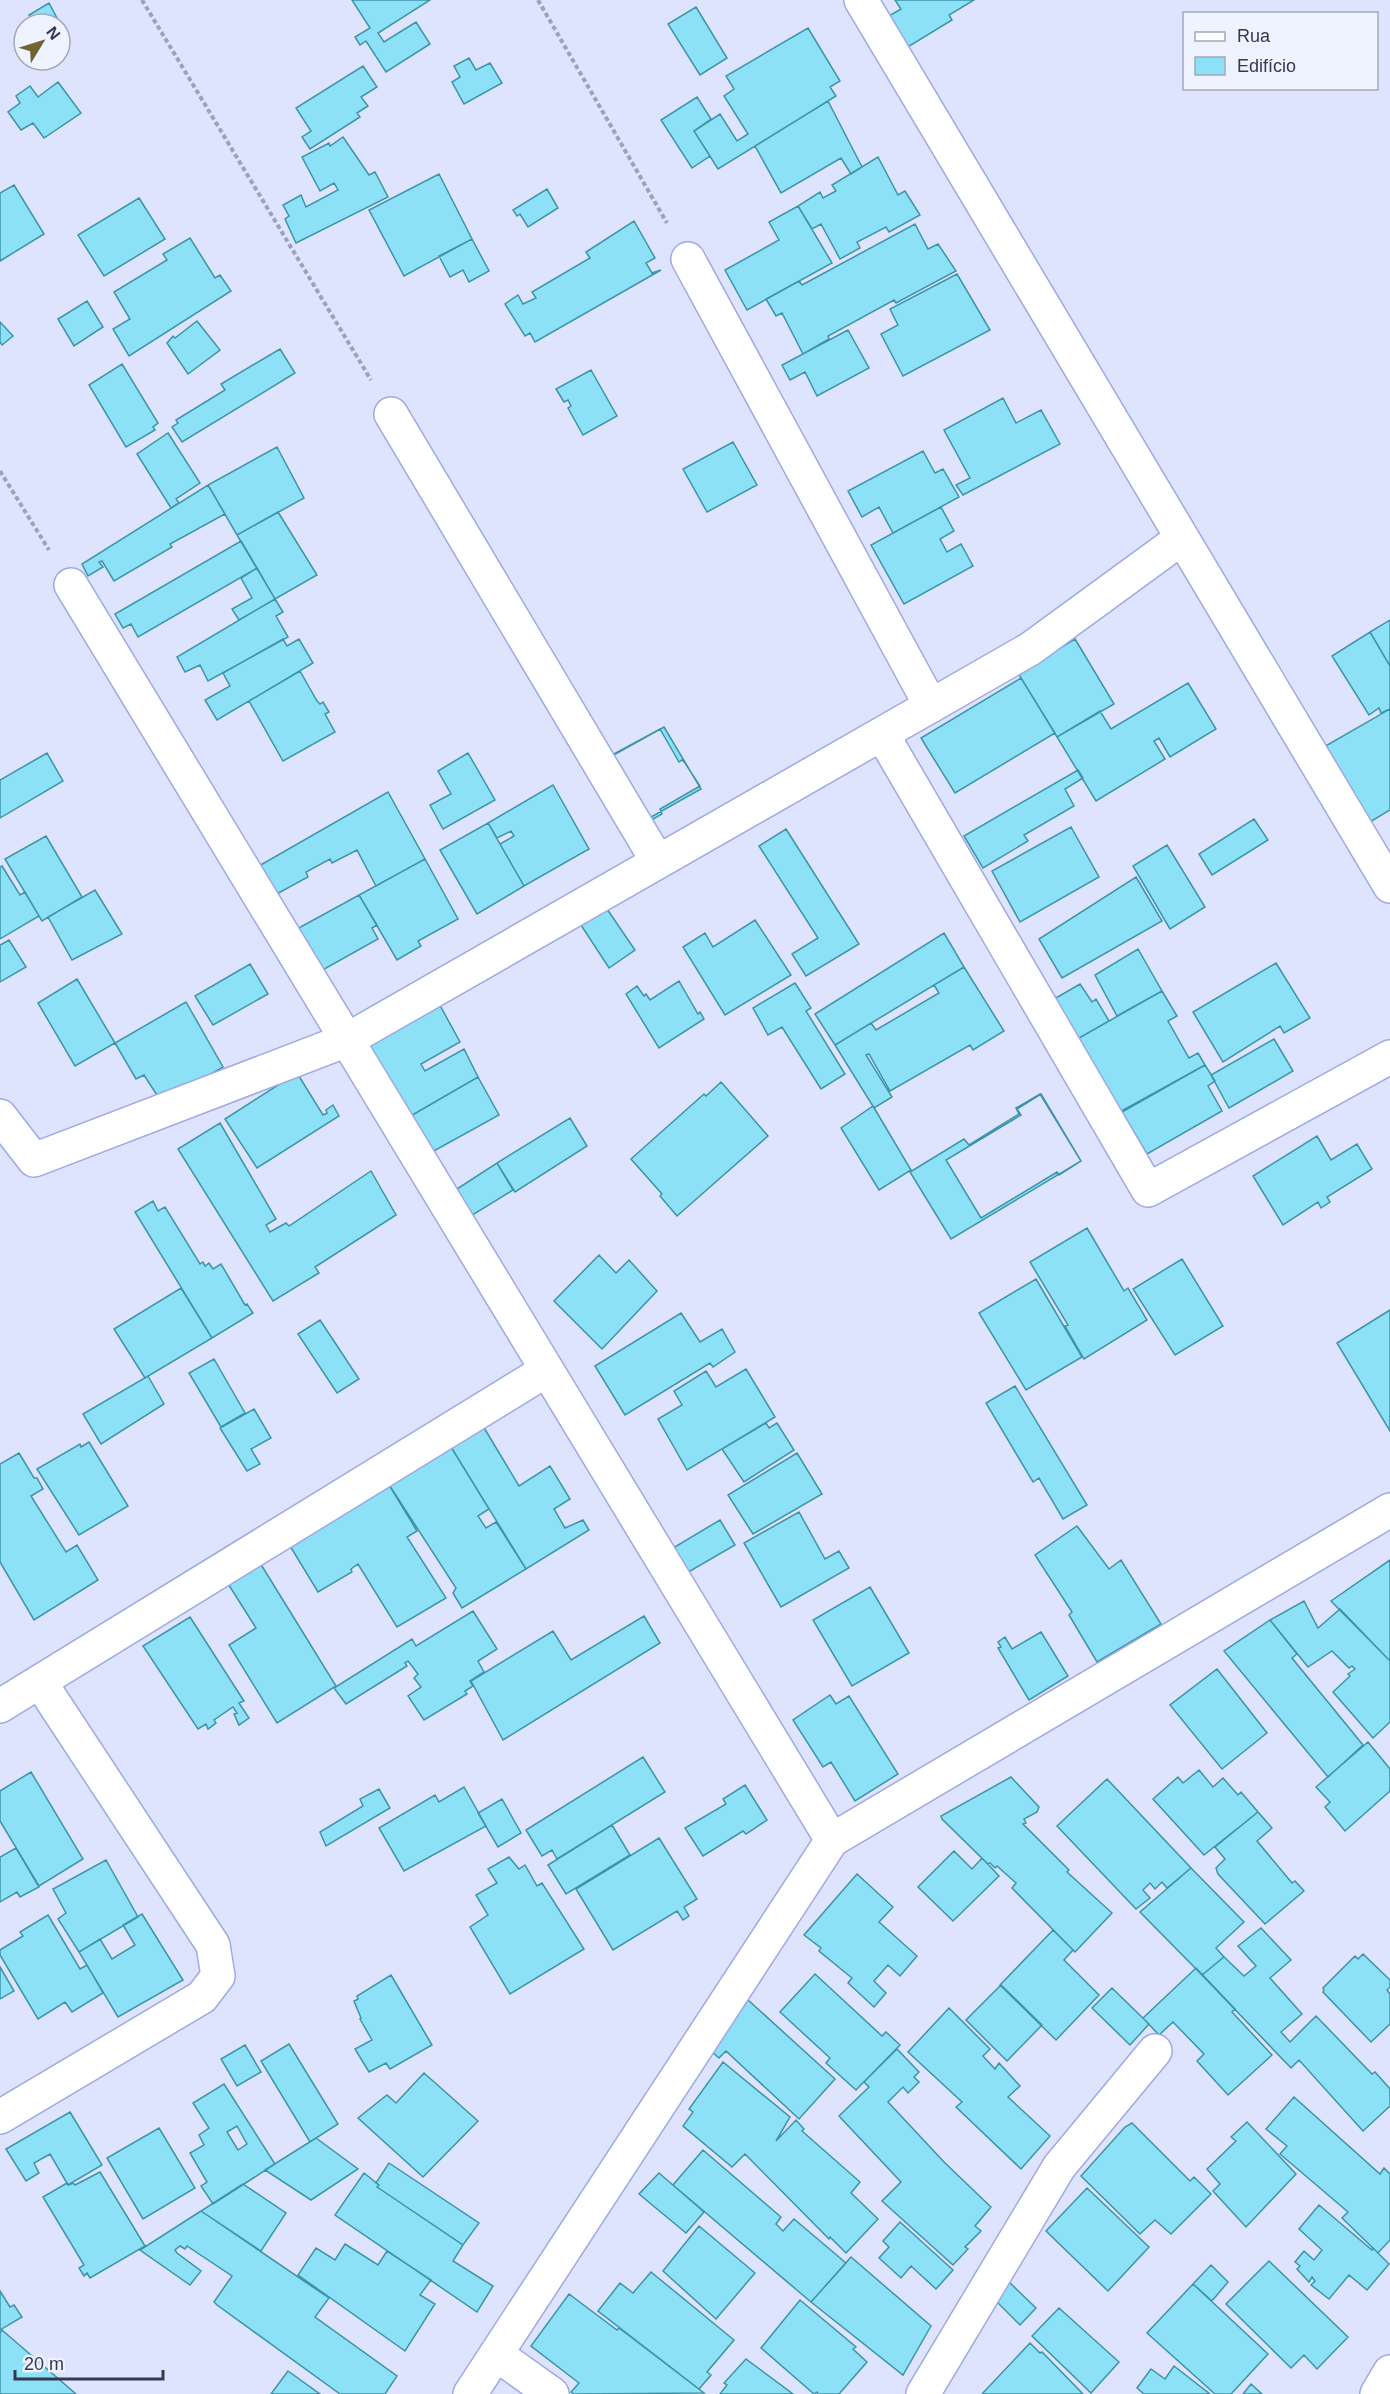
<svg xmlns="http://www.w3.org/2000/svg" width="1390" height="2394" viewBox="0 0 1390 2394" font-family="Helvetica,sans-serif">
<rect width="100%" height="100%" fill="#dfe4fe"/>
<path fill="#8de1f6" stroke="#3d93a7" stroke-width="1.5" fill-rule="evenodd" d="M352,0H430L378,33L384,42L416,22L430,44L386,72L366,41L360,45L355,37L370,28Z
M895,0H974L949,15L952,20L898,53L882,20L901,9Z
M49,3L58,20L51,24H26L32,20L29,15Z
M696,7L727,58L700,75L668,24Z
M808,28L840,81L830,87L836,96L718,169L694,131L720,114L737,141L748,134L724,96L734,89L726,76Z
M469,58L476,70L490,63L502,83L464,104L452,82L460,77L454,66Z
M363,66L377,87L361,97L368,106L357,113L360,117L310,149L302,137L311,131L296,108Z
M58,82L81,113L44,138L33,123L21,130L8,112L20,103L16,96L30,86L38,97Z
M697,97L711,119L694,131L710,156L692,168L661,120Z
M828,101L862,167L851,174L841,158L781,193L755,146Z
M343,137L369,175L375,172L388,197L296,243L285,219L289,216L283,205L301,195L306,207L338,190L334,183L320,191L302,157L329,143L330,146Z
M878,157L898,195L905,191L920,215L889,232L886,227L857,242L860,248L840,259L821,224L812,229L798,206L820,192L823,198L836,191L832,185Z
M439,174L472,239L404,276L369,210Z
M14,185L44,234L0,261V193Z
M547,189L558,208L528,227L520,214L517,216L513,210Z
M139,198L165,239L104,276L78,235Z
M798,206L832,263L747,310L725,270L779,240L769,222Z
M634,221L655,258L646,263L652,273L661,270L535,342L530,333L525,336L505,304L518,295L523,304L536,298L532,292L590,258L586,252Z
M915,224L928,249L938,244L956,271L896,303L894,300L828,336L829,339L803,354L782,313L776,316L766,299L799,281L802,285Z
M190,238L215,278L220,275L231,291L129,356L113,329L130,319L114,292L167,260L163,254Z
M472,239L489,271L469,282L463,270L450,277L439,256Z
M957,274L990,330L903,376L881,334L898,325L890,309Z
M87,301L103,327L74,346L58,319Z
M197,321L220,350L188,374L167,343L173,336L175,338Z
M0,322L13,336L2,345L0,342Z
M848,330L869,368L817,396L805,372L790,380L782,365Z
M280,349L295,373L182,442L172,427L178,423L176,420L225,390L221,384Z
M122,364L158,423L153,427L155,430L126,447L89,385Z
M591,370L617,416L583,435L568,408L571,406L568,400L564,402L556,389Z
M1003,398L1016,423L1041,410L1060,444L963,495L956,485L970,478L944,430Z
M168,433L200,483L176,499L179,503L171,508L137,454Z
M733,442L757,485L707,512L683,469Z
M277,447L304,498L237,535L208,485Z
M923,451L935,473L943,469L959,497L893,533L879,507L862,517L848,491Z
M208,485L225,514L170,544L172,547L114,581L102,561L99,562L103,567L88,576L82,564Z
M941,507L954,531L940,539L947,552L961,544L973,566L904,604L871,545Z
M278,512L317,575L275,599L237,535Z
M241,541L257,568L138,637L131,624L123,628L115,614Z
M257,568L275,599L239,620L232,609L252,598L241,578Z
M275,599L283,612L276,616L288,637L208,681L200,665L185,672L177,657Z
M1390,620V666L1370,632Z
M1370,632L1390,666V709L1381,713L1379,708L1369,715L1332,656Z
M283,639L287,646L299,639L313,663L217,720L205,700L230,686L223,673Z
M1075,639L1114,704L1057,737L1018,673Z
M300,671L317,701L320,704L323,702L329,712L325,714L335,732L283,761L249,701Z
M1021,678L1055,733L955,793L921,738Z
M1188,683L1216,729L1170,757L1159,738L1154,741L1165,759L1096,801L1057,737L1100,711L1111,729Z
M1390,709V810L1370,822L1322,748Z
M664,727L701,789L637,825L601,762Z
M660,729L679,762L682,760L685,763L700,786L660,809L662,814L638,828L599,762Z
M47,753L63,781L0,818V780Z
M468,753L495,800L443,829L430,805L451,794L438,771Z
M1078,770L1083,778L1065,789L1074,806L1024,835L1028,841L983,868L964,836Z
M553,785L589,849L524,886L500,844L514,836L511,831L497,838L488,823Z
M388,792L425,859L376,886L357,850L332,863L330,859L306,872L308,877L273,896L257,867Z
M1254,819L1268,840L1212,875L1199,854Z
M488,823L524,886L477,914L440,850Z
M1071,827L1099,877L1020,922L992,871Z
M786,829L859,944L806,976L792,954L818,938L759,846Z
M46,836L82,897L42,921L5,859Z
M1167,845L1205,907L1170,929L1133,866Z
M425,859L458,919L418,941L421,946L397,960L359,895Z
M2,866L20,895L25,892L39,916L0,939V867Z
M1136,877L1162,921L1062,978L1039,939Z
M95,890L122,934L72,960L48,917Z
M359,895L377,925L372,928L378,939L319,972L295,930Z
M605,906L635,950L609,968L579,922Z
M755,920L791,975L725,1015L683,947L705,933L713,947Z
M944,933L964,967L835,1045L815,1014Z
M9,940L26,967L0,982V945Z
M1138,949L1162,991L1117,1016L1095,975Z
M1276,963L1310,1018L1284,1033L1280,1026L1223,1062L1193,1012Z
M250,964L268,994L213,1025L195,996Z
M964,967L1004,1031L973,1050L970,1045L890,1091L869,1054L866,1055L892,1097L874,1108L835,1045L871,1023L876,1030L939,993L934,985Z
M77,979L115,1043L75,1066L38,1003Z
M679,981L698,1014L700,1012L704,1019L659,1048L626,994L637,986L644,996L646,994L650,1000Z
M795,983L811,1008L806,1011L845,1074L821,1089L782,1027L768,1035L753,1008Z
M1080,984L1092,1002L1096,999L1109,1021L1065,1046L1042,1006Z
M1162,991L1177,1016L1168,1021L1189,1058L1198,1053L1205,1065L1107,1119L1065,1046Z
M436,998L460,1042L421,1064L425,1071L464,1049L478,1077L402,1121L358,1046Z
M186,1002L223,1067L162,1103L144,1075L136,1079L115,1043Z
M1274,1039L1293,1071L1229,1108L1211,1075Z
M1205,1065L1215,1081L1208,1086L1222,1111L1147,1154L1122,1112Z
M297,1073L323,1115L327,1113L326,1110L333,1105L339,1116L257,1168L225,1119Z
M478,1077L499,1115L423,1157L402,1121Z
M721,1082L768,1136L677,1216L660,1196L662,1194L631,1159L704,1094L706,1096Z
M1040,1094L1081,1161L951,1239L910,1172L964,1139L969,1145L1019,1114L1016,1108Z
M1041,1094L1081,1161L1059,1175L1057,1172L981,1218L946,1160L1021,1115L1017,1109Z
M873,1106L911,1170L879,1190L841,1128Z
M570,1118L587,1146L515,1192L497,1163Z
M220,1123L276,1219L266,1225L270,1232L286,1223L289,1226L371,1171L396,1215L315,1267L319,1273L273,1301L178,1149Z
M1317,1136L1331,1160L1357,1144L1372,1169L1327,1197L1330,1202L1321,1208L1318,1202L1283,1225L1253,1176Z
M497,1163L513,1190L461,1222L446,1196Z
M153,1201L158,1211L165,1207L200,1264L203,1262L205,1266L209,1263L213,1269L221,1264L245,1305L247,1304L253,1313L212,1338L135,1212Z
M1087,1228L1124,1291L1128,1288L1147,1320L1084,1359L1065,1326L1068,1325L1030,1262Z
M599,1255L616,1273L629,1260L657,1291L602,1349L554,1301Z
M1182,1259L1223,1326L1175,1355L1133,1289Z
M1036,1279L1082,1357L1026,1390L979,1313Z
M181,1288L212,1338L145,1378L114,1329Z
M1390,1310V1431L1337,1343Z
M681,1313L700,1342L722,1329L735,1352L713,1367L710,1363L625,1415L595,1366Z
M320,1320L359,1379L337,1393L298,1334Z
M214,1359L245,1413L221,1427L189,1373Z
M746,1369L775,1417L687,1470L658,1419L682,1405L674,1391L706,1371L716,1387Z
M148,1376L164,1404L101,1444L83,1414Z
M1015,1386L1087,1505L1063,1519L1039,1478L1033,1482L986,1403Z
M254,1409L271,1438L251,1449L260,1464L247,1471L220,1428Z
M480,1421L519,1486L550,1466L570,1499L554,1509L565,1528L583,1520L589,1530L526,1569L448,1442Z
M766,1423L769,1428L777,1423L794,1450L744,1482L722,1449Z
M89,1442L128,1506L79,1535L37,1469L80,1444L81,1447Z
M448,1442L489,1509L478,1516L486,1528L496,1522L526,1569L462,1608L453,1593L456,1588L386,1480Z
M19,1453L34,1478H37L43,1489L31,1496L66,1552L77,1545L98,1580L34,1620L0,1562V1464Z
M797,1453L822,1494L753,1534L728,1495Z
M386,1480L417,1531L407,1537L446,1598L397,1627L358,1564L351,1569L352,1572L318,1592L287,1541Z
M799,1512L825,1559L839,1551L849,1568L781,1607L744,1543Z
M720,1520L735,1545L673,1581L658,1557Z
M1077,1526L1109,1569L1121,1560L1161,1624L1097,1662L1069,1615L1072,1612L1035,1555Z
M257,1558L336,1686L277,1723L229,1645L256,1628L225,1579Z
M1390,1560V1661L1331,1601Z
M870,1587L909,1653L852,1686L813,1620Z
M1304,1601L1318,1628L1340,1609L1390,1661V1722L1373,1738L1333,1692L1350,1676L1348,1674L1355,1669L1352,1666L1349,1668L1332,1651L1308,1667L1270,1620Z
M473,1611L497,1649L478,1661L484,1672L470,1681L473,1686L465,1691L467,1694L424,1720L408,1696L421,1687L414,1678L418,1674L408,1661L405,1663L407,1666L346,1704L334,1688L412,1639L416,1646Z
M644,1616L660,1643L503,1740L471,1681L553,1631L571,1660Z
M190,1617L242,1698L244,1701L239,1703L249,1718L239,1725L234,1714L237,1713L233,1707L214,1720L216,1723L208,1729L206,1724L198,1729L143,1646Z
M1270,1620L1297,1654L1292,1658L1363,1745L1328,1777L1224,1651Z
M1041,1632L1068,1676L1029,1700L998,1648L1001,1647L998,1642L1005,1637L1012,1649Z
M1217,1669L1267,1733L1222,1769L1170,1705Z
M830,1695L836,1704L849,1696L898,1774L855,1801L831,1762L823,1767L793,1720Z
M1368,1742L1390,1769V1791L1345,1831L1325,1807L1330,1802L1316,1787Z
M643,1757L665,1792L557,1859L552,1850L542,1856L526,1830Z
M1199,1770L1213,1787L1223,1778L1238,1795L1241,1792L1258,1812L1204,1855L1153,1799L1178,1777L1183,1783Z
M31,1772L83,1859L39,1886L0,1821V1791Z
M1011,1777L1039,1807L1037,1812L1024,1819L1026,1823L1023,1824L1069,1870L1067,1872L1112,1913L1075,1952L1012,1888L1016,1883L997,1866L995,1868L990,1863L988,1864L942,1819L941,1816Z
M1107,1779L1191,1868L1167,1888L1162,1882L1155,1889L1150,1883L1143,1890L1150,1898L1136,1909L1057,1826Z
M745,1785L767,1820L746,1834L743,1831L703,1856L685,1828L726,1804L723,1799Z
M464,1787L486,1826L404,1871L379,1828L435,1795L439,1802Z
M379,1789L390,1808L326,1846L320,1832L363,1806L360,1799Z
M502,1799L521,1833L498,1847L478,1813Z
M1258,1812L1272,1828L1257,1841L1292,1883L1295,1881L1304,1891L1265,1924L1218,1874L1216,1868L1225,1859L1215,1847Z
M612,1825L630,1855L566,1894L548,1865Z
M659,1838L697,1899L684,1907L689,1916L683,1920L677,1911L613,1950L576,1889Z
M16,1848L39,1887L20,1897L17,1892L0,1902V1857Z
M954,1851L972,1869L982,1858L999,1876L953,1921L918,1887Z
M509,1857L519,1869L525,1865L537,1886L542,1883L584,1949L510,1994L470,1927L488,1915L476,1895L497,1883L488,1869Z
M106,1860L138,1917L79,1952L58,1919L66,1913L53,1889Z
M1191,1868L1244,1922L1216,1948L1224,1957L1202,1975L1140,1912Z
M857,1874L893,1907L879,1922L917,1956L900,1976L888,1965L874,1981L886,1993L874,2007L848,1983L852,1978L819,1951L821,1948L804,1935Z
M142,1914L183,1980L118,2017L79,1952L100,1939L112,1959L135,1945L123,1925Z
M48,1915L80,1969L87,1965L103,1993L72,2012L65,2002L38,2019L0,1955V1950L23,1936L20,1932Z
M1261,1928L1291,1960L1270,1978L1302,2014L1281,2032L1290,2042L1316,2016L1372,2074L1375,2072L1390,2089V2106L1363,2131L1299,2060L1291,2068L1202,1975L1224,1957L1244,1976L1256,1966L1238,1946Z
M1053,1930L1073,1950L1064,1960L1099,1995L1056,2040L1000,1985Z
M1363,1954L1390,1980V1987L1387,1990L1390,1994V2024L1371,2042L1323,1992L1324,1990L1323,1988L1355,1956L1358,1959Z
M0,1967L14,1991L0,1999Z
M1196,1968L1235,2009L1232,2012L1272,2055L1228,2095L1197,2061L1204,2054L1173,2022L1159,2035L1143,2018Z
M815,1974L882,2036L886,2032L900,2045L856,2090L826,2063L830,2058L780,2012Z
M391,1975L432,2045L390,2069L386,2063L369,2072L355,2049L372,2040L360,2019L361,2018L354,2001L358,1999L357,1996Z
M1001,1985L1042,2025L1007,2061L966,2020Z
M1112,1988L1149,2024L1130,2045L1092,2008Z
M747,1999L835,2079L799,2119L726,2051L719,2058L704,2045Z
M949,2008L990,2049L983,2056L995,2069L999,2063L1020,2086L1008,2097L1050,2136L1021,2169L956,2107L962,2102L908,2052Z
M289,2044L338,2124L310,2142L261,2061Z
M245,2045L261,2072L237,2086L221,2059Z
M897,2049L919,2072L914,2077L919,2082L908,2093L903,2087L888,2102L944,2162L991,2207L975,2226L981,2231L965,2247L968,2249L953,2265L882,2201L901,2182L839,2116L869,2087L864,2082Z
M723,2062L790,2117L776,2141L796,2120L804,2129L802,2131L860,2182L851,2193L878,2219L846,2253L830,2237L829,2239L745,2154L732,2167L683,2126L693,2112L689,2109Z
M424,2073L478,2121L423,2177L358,2118L387,2095L396,2103Z
M224,2084L275,2164L213,2204L201,2186L207,2182L190,2153L204,2145L199,2135L209,2128L193,2103ZM237,2126L247,2144L238,2150L227,2132Z
M1294,2097L1380,2174L1384,2168L1390,2174V2240L1378,2253L1342,2218L1348,2212L1280,2154L1287,2146L1266,2129Z
M70,2112L102,2165L68,2185L50,2154L34,2163L39,2173L26,2181L6,2149Z
M1247,2122L1296,2174L1246,2227L1213,2191L1220,2184L1207,2169L1236,2141L1231,2137Z
M1132,2123L1190,2181L1194,2177L1211,2194L1171,2234L1155,2220L1140,2234L1081,2176L1125,2127Z
M159,2128L195,2188L143,2219L107,2158Z
M316,2138L358,2169L311,2200L265,2170Z
M703,2150L781,2217L776,2224L783,2231L794,2219L846,2263L811,2302L673,2185Z
M389,2163L479,2223L463,2245L377,2187L379,2185L376,2183Z
M100,2172L145,2246L90,2278L87,2273L84,2276L79,2268L84,2265L43,2197L67,2183L69,2185L73,2183L75,2185Z
M364,2173L379,2185L377,2187L463,2245L453,2261L493,2286L477,2312L335,2215Z
M659,2173L704,2212L686,2233L639,2194Z
M243,2184L286,2213L261,2251L201,2211Z
M1087,2188L1149,2247L1108,2291L1046,2231Z
M1319,2205L1372,2250L1373,2248L1389,2264L1367,2290L1349,2275L1329,2299L1311,2285L1315,2281L1312,2277L1309,2282L1297,2269L1300,2266L1295,2262L1304,2251L1314,2260L1322,2250L1299,2229Z
M201,2211L329,2298L315,2317L397,2376L385,2394H340L217,2305L214,2302L232,2276L187,2246L185,2249L180,2246L175,2250L177,2253L201,2271L190,2285L140,2250Z
M900,2222L953,2270L936,2289L911,2266L901,2278L879,2258L889,2247L883,2241Z
M699,2226L755,2273L716,2319L663,2271Z
M345,2244L378,2265L387,2251L431,2280L420,2295L435,2304L405,2351L298,2275L316,2248L335,2260Z
M851,2257L931,2326L903,2375L811,2302Z
M1269,2261L1348,2337L1317,2369L1304,2355L1291,2368L1226,2304Z
M1211,2265L1228,2282L1212,2301L1193,2284Z
M651,2272L734,2340L707,2372L711,2375L699,2389L598,2311L620,2283L633,2293Z
M1007,2280L1036,2308L1020,2325L994,2299Z
M1193,2284L1268,2354L1231,2394H1215L1147,2333Z
M0,2291L10,2307L14,2305L22,2317L0,2330Z
M569,2294L617,2330L619,2328L704,2393L574,2394L571,2392L579,2383L531,2346Z
M800,2300L856,2347L853,2349L867,2362L839,2394H818L817,2392L814,2394L761,2348Z
M1059,2308L1119,2362L1091,2393L1032,2336Z
M2,2330L76,2394H0V2333Z
M1030,2343L1040,2353L1042,2352L1083,2394H982Z
M746,2359L793,2394H720L727,2385L724,2383Z
M1174,2366L1210,2394H1144L1137,2388L1151,2369L1165,2379Z
M288,2371L320,2394H271Z
M1251,2384L1262,2394H1243Z"/>
<g fill="none" stroke-linecap="round" stroke-linejoin="round">
<defs>
<path id="minor" d="M861,0L1390,886
M688,259L931,706
M391,414L658,862
M71,585L832,1840
M882,734L1148,1190L1390,1057
M0,1116L34,1160L347,1040L1030,649L1182,538
M0,1706L547,1370
M0,2117L202,1997L218,1976L213,1945L40,1682
M496,2354L552,2394
M470,2394L832,1840L1390,1510
M923,2394L1059,2167L1155,2051
M1377,2394L1390,2372"/>
</defs>
<use href="#minor" stroke="#9da9e4" stroke-width="36"/>
<path stroke="#9da2bb" stroke-width="4" stroke-dasharray="4.5 3" stroke-linecap="butt" d="M142,0L371,380
M538,0L667,223
M0,471L49,550"/>
<use href="#minor" stroke="#fff" stroke-width="33"/>
</g>
<rect x="1183" y="12" width="195" height="78" fill="#eff2ff" stroke="#a4a8ba" stroke-width="1.5"/>
<rect x="1195" y="32" width="30" height="9" fill="#ffffff" stroke="#a4a8ba" stroke-width="1.5"/>
<text x="1237" y="42" font-size="18" fill="#343952">Rua</text>
<rect x="1195" y="57" width="30" height="18" fill="#8de1f6" stroke="#a4a8ba" stroke-width="1.5"/>
<text x="1237" y="72" font-size="18" fill="#343952">Edifício</text>
<g transform="translate(42 42) rotate(52)"><circle r="28" fill="#eff2ff" stroke="#a4a8ba" stroke-width="1.5"/>
<path d="M0-4.5L10 22L0 15L-10 22Z" fill="#716431"/>
<text y="-9" font-size="16" font-weight="bold" text-anchor="middle" fill="#343952">N</text>
</g>
<path d="M15 2370v9h148v-9" fill="none" stroke="#343952" stroke-width="3"/>
<text x="24" y="2370" font-size="18" fill="#343952" stroke="#eff2ff" stroke-width="4.5" paint-order="stroke">20 m</text>
</svg>
